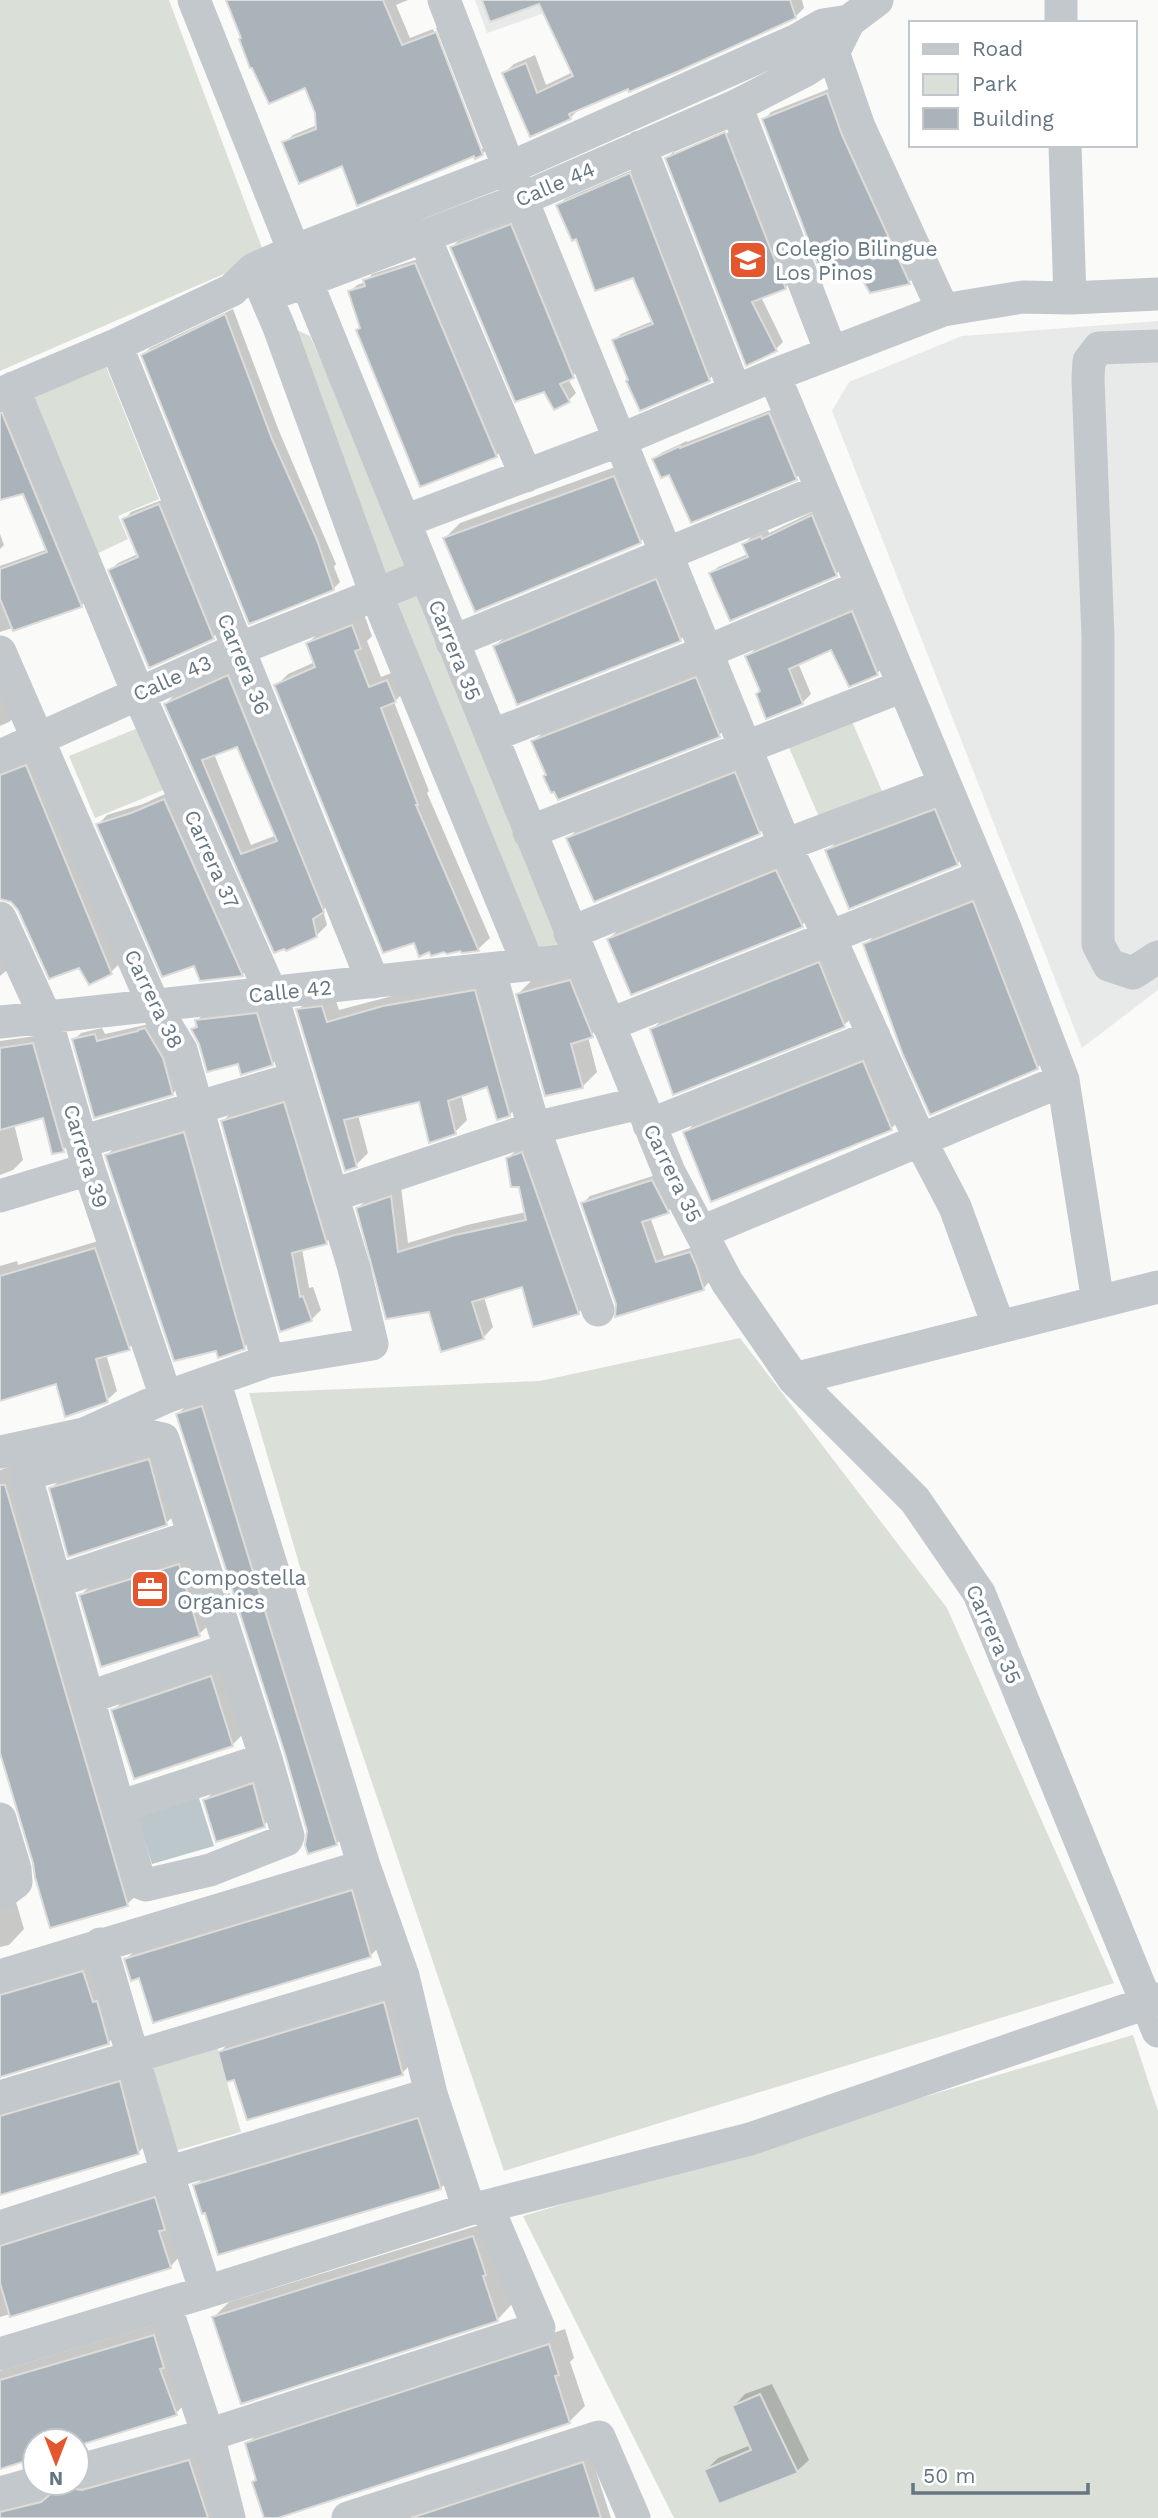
<svg xmlns="http://www.w3.org/2000/svg" width="1158" height="2518" viewBox="0 0 1158 2518" font-family="'Work Sans',sans-serif">
<rect width="100%" height="100%" fill="#fafaf8"/>
<path fill="#e8e9e9" d="M475,0H581L487,33Z
M1158,321V990L1082,1048L832,411L849,382L962,336Z"/>
<path fill="#dadfd7" d="M0,0H169L265,256L0,371Z
M297,330L310,336L413,571L379,585Z
M105,364L159,499L118,516L128,539L92,556L28,395Z
M426,590L569,944L526,951L385,604Z
M848,712L885,798L822,824L785,738Z
M143,726L168,788L95,818L69,756Z
M740,1338L947,1608L1114,1983L504,2171L308,1594L249,1393L540,1381Z
M1133,2035L1158,2111V2518H674L523,2216Z
M216,2043L241,2132L175,2151L148,2062Z"/>
<path fill="#bbc7cb" d="M198,1795L214,1846L152,1864L136,1813Z"/>
<path fill="#0003" fill-rule="evenodd" d="M228,0H408L396,5L410,38L433,29L479,149H483L436,28L444,25L491,146L482,154L285,143L293,135L317,125V113L306,85L243,37Z
M484,0H802L804,8L795,17L580,108L570,118L504,73L514,64L535,55L546,85L573,72L540,1Z
M834,87L916,275L909,282L764,120L771,112Z
M733,125L793,280L785,288L761,297L783,342L775,350L667,158L675,150ZM733,127L734,130L674,156V152Z
M637,168L716,373L709,379L641,408L614,341L621,334L653,321L634,276L577,237L559,205L565,199Z
M518,218L580,370L568,379L576,393L569,400L554,408L452,247L458,241Z
M421,258L503,449L496,456L358,330L362,326L350,292L357,285L366,282L372,274Z
M233,309L279,431L336,564L334,567L340,582L333,589L143,355L150,348Z
M9,407L88,599L81,606L0,632V566L48,549L24,492L0,498V410Z
M776,408L803,471L796,478L670,472L654,460L661,453L687,441V442Z
M629,462L656,527L640,542L445,538L460,523Z
M167,498L220,630L213,637L110,570L118,563L138,554L124,520L131,512Z
M819,509L843,567L836,574H711L718,567L748,554L744,544L751,537L768,530L769,533Z
M0,534L4,545L0,549Z
M670,566L695,625L680,640L495,646L510,632Z
M861,604L886,665L877,673L849,684L832,648L798,663L811,694L802,703L762,691L747,657L756,648Z
M364,614L372,636L367,641L381,677L399,670L407,689L394,702L429,791L427,793L490,938L478,949L463,951L276,686L288,674L315,662L308,643L320,632Z
M711,663L734,720L719,735L548,774L533,742L548,727Z
M239,665L333,900L323,910L327,925L316,936L286,949L166,704L176,693ZM238,745L277,835L251,845L214,754Z
M0,679L16,716L9,722L0,726Z
M42,751L126,957L111,972L80,966L12,900L0,897V764Z
M750,758L774,818L759,833L568,839L583,823Z
M174,790L251,965L242,975L195,964L98,825L107,815L143,804Z
M950,795L972,848L957,864L827,851L843,836Z
M791,856L817,910L802,925L632,993L609,939L624,924Z
M988,887L1053,1053L1037,1068L865,945L880,930Z
M0,916L20,959L0,976Z
M835,948L860,1010L844,1025L652,1030L667,1014Z
M585,965L608,1020L588,1037L597,1072L582,1087L518,994L533,979Z
M487,979L522,1102L510,1114L498,1118L488,1084L461,1094L467,1120L455,1132L420,1100L358,1115L368,1153L356,1165L298,1010L310,998L334,995L339,1010L396,995Z
M267,1005L282,1054L272,1064L201,1044L193,1029L197,1024V1021L206,1011Z
M152,1021L180,1086L173,1093L96,1116L74,1040L81,1033L102,1028L105,1034L145,1025Z
M42,1035L73,1140L63,1150L45,1116L14,1124L23,1160L13,1170L0,1175V1041Z
M875,1051L902,1117L891,1129L685,1133L697,1121Z
M293,1093L336,1233L326,1242L302,1249L309,1288L313,1287L321,1310L311,1320L281,1330L223,1121L233,1111Z
M194,1122L254,1337L244,1347L107,1155L117,1145Z
M533,1143L589,1302L578,1313L524,1285L484,1297L493,1327L483,1338L430,1310L358,1208L368,1198L401,1187L408,1243L467,1225L526,1212L520,1185L508,1158L519,1148Z
M659,1174L675,1204L668,1211L650,1217L664,1256L697,1246L710,1281L703,1289L618,1303L583,1203L590,1196Z
M105,1239L138,1339L129,1348L106,1354L117,1391L107,1400L57,1382L0,1400V1266L17,1261L18,1265Z
M213,1395L348,1832L336,1844L308,1831L286,1753L178,1414L189,1403Z
M160,1448L178,1512L166,1523L51,1488L63,1477Z
M14,1465L139,1893L127,1904L35,1863L0,1746V1470Z
M190,1554L211,1623L199,1634L81,1595L92,1584Z
M222,1666L244,1733L232,1745L113,1711L125,1699Z
M264,1773L276,1813L264,1825L205,1800L217,1789Z
M363,1879L382,1944L370,1956L140,1976L126,1959L138,1948Z
M16,1902L24,1929L9,1945L0,1947V1907Z
M96,1959L121,2030L108,2043L0,2075V1982Z
M394,1993L412,2063L402,2073L235,2078L220,2052L230,2042Z
M133,2069L151,2139L139,2152L0,2193V2099Z
M429,2108L452,2176L441,2188L219,2253L207,2211L195,2186L207,2174Z
M166,2187L181,2255L170,2267L0,2317V2232Z
M489,2222L512,2304L497,2320L214,2317L229,2302Z
M169,2320L191,2398L176,2413L77,2444V2441H35V2457L0,2467V2371Z
M565,2329L574,2358L570,2362L585,2406L569,2422L272,2518H265L254,2482L258,2478L247,2444L262,2429Z
M772,2384L809,2460L797,2471L720,2502L706,2470L718,2458L751,2445L734,2406L745,2394Z
M204,2446L224,2518H0V2500L22,2497L58,2487L63,2483H77Z
M591,2456L611,2518H399Z"/>
<path fill="#aab3b9" stroke="#dcdcda" stroke-width="2" fill-rule="evenodd" d="M226,0H383L402,45L436,32L483,155L475,159L474,156L357,206L342,166L299,184L282,142L316,129L315,113L305,88L269,104L252,68H250L239,39L241,38Z
M482,0H790L796,18L679,71L629,92L628,89L569,114L571,119L530,137L502,73L526,63L537,93L573,76L539,4L490,22Z
M827,93L842,135L910,284L870,293L855,267L822,276L762,119Z
M725,132L786,289L752,302L777,351L746,366L665,158Z
M630,173L710,381L640,411L626,381L628,380L612,340L653,324L633,278L595,291L576,239L572,241L556,205Z
M511,224L574,378L560,384L570,402L554,410L544,392L515,402L450,247Z
M415,263L497,457L420,487L356,330L360,328L348,291L365,286L363,280Z
M225,314L272,439L317,540L334,590L249,624L141,355Z
M0,413H2L82,607L13,631L0,599V569L47,552L23,494L0,500Z
M769,413L797,480L691,523L669,475L661,478L652,459L680,446V448Z
M614,476L641,543L475,612L443,538Z
M159,504L214,639L149,668L108,570L138,557L122,519Z
M812,515L837,576L730,621L709,573L748,557L742,544L761,536L762,539Z
M656,579L681,641L517,705L493,646Z
M852,611L878,675L849,687L831,650L789,669L803,704L766,719L756,694L760,691L745,656Z
M352,625L361,649L355,651L369,687L387,680L396,702L381,708L418,805H416L479,951L462,953L460,951L447,954L444,952L431,956L429,952L419,957L414,943L383,953L274,685L315,667L306,643Z
M228,675L324,912L313,919L317,937L286,951L284,949L274,953L164,704ZM237,747L277,841L241,854L202,760Z
M696,677L720,737L558,800L554,792L551,793L543,776L546,775L531,741Z
M26,765L112,974L89,985L79,968L49,979L18,910L11,902L0,899V775Z
M735,772L760,834L594,902L566,838Z
M164,799L243,976L200,981L194,966L162,977L96,824L131,813Z
M935,809L958,865L849,909L825,850Z
M776,870L803,927L631,995L607,939Z
M973,901L1038,1069L930,1115L903,1055L863,944Z
M819,962L845,1027L673,1095L650,1029Z
M570,980L593,1037L571,1044L583,1088L545,1096L516,994Z
M475,990L510,1116L497,1120L487,1087L448,1101L456,1134L429,1143L419,1102L344,1120L357,1167L345,1171L296,1009L322,1006L327,1022L383,1006Z
M257,1013L273,1065L241,1075L238,1064L207,1072L199,1044L191,1029L197,1027L195,1020Z
M145,1028L163,1058L173,1095L94,1118L72,1039L95,1034L97,1041L138,1031V1030Z
M33,1043L64,1152L52,1154L43,1118L0,1130V1048Z
M863,1061L892,1130L711,1202L683,1132Z
M284,1102L327,1244L292,1253L300,1297L303,1296L312,1321L280,1332L221,1121Z
M184,1132L245,1349L218,1358L216,1351L174,1361L105,1155Z
M522,1152L579,1314L533,1327L522,1287L472,1302L484,1339L441,1352L429,1312L386,1319L356,1208L391,1196L398,1252L455,1235L526,1220L519,1187H511L506,1158Z
M652,1180L669,1213L642,1222L656,1262L690,1252L696,1265L704,1290L615,1317L616,1304L581,1203Z
M95,1248L130,1350L96,1359L108,1402L65,1417L56,1384L0,1401V1276Z
M202,1406L337,1845L308,1854L305,1845L307,1831L285,1754L176,1414Z
M149,1459L167,1525L68,1557L49,1488Z
M0,1485H5L128,1906L50,1928L35,1877L33,1863L0,1753Z
M179,1564L200,1636L101,1667L79,1595Z
M211,1676L233,1746L134,1779L111,1710Z
M253,1783L265,1827L216,1842L203,1800Z
M352,1890L371,1957L153,2023L139,1978L131,1981L124,1959Z
M83,1971L93,2002L97,2001L109,2044L0,2077V1995Z
M384,2002L403,2075L247,2120L234,2080L226,2082L218,2052Z
M120,2081L139,2154L0,2195V2116Z
M418,2118L441,2189L218,2255L205,2213L202,2214L193,2185Z
M155,2197L165,2230L159,2231L171,2268L10,2317L0,2283V2246Z
M473,2236L486,2275L483,2276L498,2321L241,2404L212,2317Z
M154,2335L164,2368L160,2369L177,2415L77,2446V2441H35V2458L0,2469V2380Z
M549,2344L559,2375L555,2376L570,2423L278,2518H264L252,2482L256,2480L245,2443Z
M760,2394L798,2473L719,2504L704,2470L751,2450L732,2406Z
M189,2460L208,2518H0V2512L41,2502L52,2493L69,2488L82,2490Z
M583,2462L601,2518H411Z"/>
<g fill="none" stroke-linecap="round" stroke-linejoin="round">
<path stroke="#c3c8cc" stroke-width="33" d="M194,0L294,251L669,1172L727,1282L794,1379L915,1500L979,1593L1158,2031
M444,0L509,168L785,845L830,938L920,1140L955,1207L999,1327
M1061,0V23
M826,32L859,127L943,310
M736,106L831,352
M1065,145L1070,298
M640,147L735,391
M424,236L526,476
M254,269L279,327L376,594L528,964
M285,289L522,199L736,106L806,70L834,51L849,21
M116,345L373,982
M1158,346L1099,348L1089,361L1088,379L1098,637V944L1109,965L1133,973L1158,957
M774,375L1005,928L1063,1080L1098,1302
M0,394L116,345L232,290L254,269L294,251L509,168L797,40L823,25L849,21L877,0
M405,521L620,440L774,375L943,310L1023,297L1070,298L1158,294
M452,642L822,490
M0,652L153,1004L181,1050L268,1361
M491,736L706,652L862,586
M0,756L238,649L425,575
M529,832L903,686
M0,918L45,1016L89,1169L166,1397
M570,933L785,845L945,785
M489,969L534,1128L598,1310
M0,1022L581,959
M608,1025L983,876
M649,1125L874,1036
M81,1142L297,1078
M0,1196L89,1169
M331,1196L534,1128L640,1103
M702,1232L1063,1080
M794,1379L1158,1287
M214,1380L364,1866L403,1976L431,2094L469,2209
M154,1437L163,1439L266,1759L288,1836L286,1840L210,1870L146,1885L141,1883L138,1877L26,1477L28,1474Z
M0,1452L84,1434L166,1397L268,1361L372,1344L354,1268L271,993L138,693L13,388
M54,1582L194,1536
M87,1698L230,1649
M119,1807L266,1759
M0,1819L15,1869L16,1882L0,1894
M100,1944L167,2173L206,2292
M0,1976L364,1866
M0,2097L403,1976
M0,2227L167,2173L431,2094
M165,2305L208,2435L229,2518
M0,2354L206,2292L469,2209L487,2206L750,2139L1158,1999
M77,2471L208,2435L539,2328L487,2206
M0,2493L36,2483
M348,2518L599,2437L634,2518"/>
</g>
<defs>
<symbol id="school-square" viewBox="-11 -11 22 22"><rect x="-9" y="-9" width="18" height="18" rx="4" fill="#e4572e" stroke="#fff"/><path d="M0-5L7-2L0 1L-7-2ZM-4 1L0 2.5L4 1V4Q0 6-4 4Z" fill="#fff"/></symbol>
<symbol id="office-square" viewBox="-11 -11 22 22"><rect x="-9" y="-9" width="18" height="18" rx="4" fill="#e4572e" stroke="#fff"/><path d="M-6-3h4V-5.5h4V-3h4V5H-6ZM-1-4.5V-3h2v-1.5ZM-6 0V1H6V0Z" fill="#fff"/></symbol>
</defs>
<g fill-rule="evenodd">
<use href="#school-square" x="726" y="238" width="44" height="44"/>
<use href="#office-square" x="128" y="1567" width="44" height="44"/>
</g>
<g text-anchor="middle" dominant-baseline="central" stroke-width="7" stroke-linejoin="round" paint-order="stroke">
<g font-size="21" fill="#657683" stroke="#fff">
<text transform="translate(555 184) rotate(-23)">Calle 44</text>
<text transform="translate(455 650) rotate(68)">Carrera 35</text>
<text transform="translate(244 664) rotate(68)">Carrera 36</text>
<text transform="translate(172 678) rotate(-24)">Calle 43</text>
<text transform="translate(212 859) rotate(66)">Carrera 37</text>
<text transform="translate(290 991) rotate(-6)">Calle 42</text>
<text transform="translate(154 999) rotate(64)">Carrera 38</text>
<text transform="translate(86 1156) rotate(73)">Carrera 39</text>
<text transform="translate(673 1173) rotate(64)">Carrera 35</text>
<text transform="translate(994 1634) rotate(66)">Carrera 35</text>
</g>
<g font-size="21" fill="#657683" stroke="#fff" text-anchor="start">
<text x="775" y="248">Colegio Bilingue<tspan x="775" dy="24">Los Pinos</tspan></text>
<text x="177" y="1577">Compostella<tspan x="177" dy="24">Organics</tspan></text>
</g>
</g>
<rect x="909" y="21" width="228" height="126" fill="#ffffff" stroke="#c1c8cd" stroke-width="2"/>
<rect x="923" y="44" width="35" height="10" fill="#c3c8cc" stroke="#c1c8cd" stroke-width="2"/>
<text x="972" y="56" font-size="21" fill="#657683">Road</text>
<rect x="923" y="74" width="35" height="21" fill="#dadfd7" stroke="#c1c8cd" stroke-width="2"/>
<text x="972" y="91" font-size="21" fill="#657683">Park</text>
<rect x="923" y="108" width="35" height="21" fill="#aab3b9" stroke="#c1c8cd" stroke-width="2"/>
<text x="972" y="126" font-size="21" fill="#657683">Building</text>
<g transform="translate(56 2462) rotate(180)"><circle r="33" fill="#ffffff" stroke="#c1c8cd" stroke-width="2"/>
<path d="M0-5L12 26L0 18L-12 26Z" fill="#e4572e"/>
<text y="-10" font-size="19" font-weight="bold" text-anchor="middle" fill="#657683">N</text>
</g>
<path d="M913 2483v10h175v-10" fill="none" stroke="#657683" stroke-width="3.5"/>
<text x="923" y="2483" font-size="21" fill="#657683" stroke="#ffffff" stroke-width="5" paint-order="stroke">50 m</text>
</svg>
